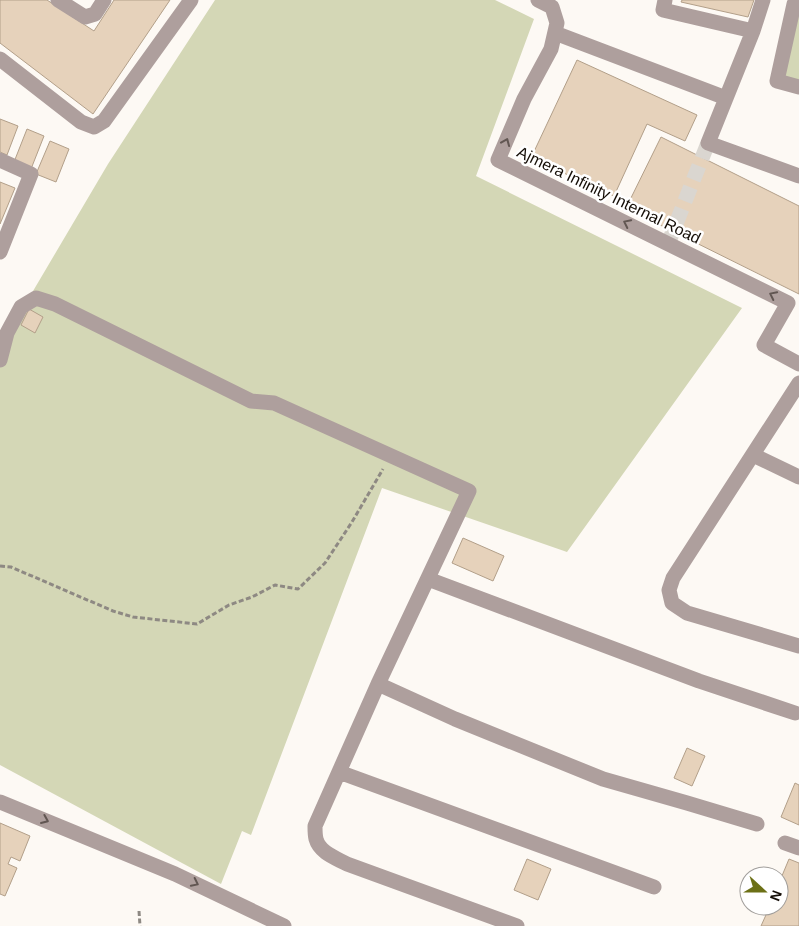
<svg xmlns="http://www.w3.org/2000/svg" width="799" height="926" viewBox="0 0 799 926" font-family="Arial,sans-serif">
<rect width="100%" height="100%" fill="#fdf9f4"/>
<path fill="#d4d7b6" d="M215,0H495L534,19L476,176L742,308L567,552L382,488L251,835L242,831L221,884L0,765V347L108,164Z
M799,5V84L781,80Z"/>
<path fill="#e6d2bb" stroke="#b29f89" d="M0,0H47L94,31L114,0H170L93,114L0,43Z
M682,0H754L748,17L681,2Z
M577,60L697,115L685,141L647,124L614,196L531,158Z
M0,119L18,126L7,155L0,152Z
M27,129L44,136L31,169L14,162Z
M661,137L799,206V294L626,208Z
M50,141L69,149L56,182L36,174Z
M0,182L15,188L0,224Z
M29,309L43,317L35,333L21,325Z
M463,538L504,556L493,581L452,563Z
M687,748L705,756L692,786L674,778Z
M795,783L799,785V825L781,817Z
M0,823L30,836L20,861L11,857L8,864L17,868L5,896L0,894Z
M527,859L551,869L538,900L514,890Z
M789,859L799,863V926H761L770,906H779V883Z"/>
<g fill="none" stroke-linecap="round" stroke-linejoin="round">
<path stroke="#dad6d0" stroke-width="15" stroke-dasharray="15 8" stroke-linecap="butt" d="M668,244L708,143"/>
<path stroke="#8e8983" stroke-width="3" stroke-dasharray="5 2.5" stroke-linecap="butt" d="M0,566L11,567L113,611L133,617L197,624L229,605L252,597L275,585L298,589L325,563L352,522L383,469
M139,911L140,926"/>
<path stroke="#ae9f9d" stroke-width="15" d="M58,0L85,17L95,14L104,0
M538,0L552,7L557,23L551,49L524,99L498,160L788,303L764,345L799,364
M665,0L663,10L753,31L763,0
M794,4L777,81L799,87
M753,31L708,143L799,176
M555,33L726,98
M0,59L81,122L94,127L104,121L191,0
M0,160L31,174L0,252
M0,360L7,333L21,307L36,298L55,304L251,401L274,403L469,491L378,684L315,826C315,830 315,835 316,839C320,853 336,858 347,864L517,926
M799,383L673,578L669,590L672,603L687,613L799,646
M753,455L799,477
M428,579L699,681L795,713
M378,684L455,719L603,779L687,803L757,824
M339,772L654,887
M0,802L175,874L284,926
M785,843L799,848"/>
</g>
<defs><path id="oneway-chevron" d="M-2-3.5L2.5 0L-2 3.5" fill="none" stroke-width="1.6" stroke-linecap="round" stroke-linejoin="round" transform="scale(1.25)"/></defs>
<g stroke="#615652">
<use href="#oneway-chevron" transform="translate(506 142) rotate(-67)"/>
<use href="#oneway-chevron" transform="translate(627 223) rotate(-154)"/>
<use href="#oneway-chevron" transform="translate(773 295) rotate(-154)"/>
<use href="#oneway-chevron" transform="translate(45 820) rotate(23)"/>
<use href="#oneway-chevron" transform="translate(195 883) rotate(26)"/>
</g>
<g text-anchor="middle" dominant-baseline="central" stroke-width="5" stroke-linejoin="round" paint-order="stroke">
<g font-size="16" fill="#140d06" stroke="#fff">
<text transform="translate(609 195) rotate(26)">Ajmera Infinity Internal Road</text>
</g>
</g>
<g transform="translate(764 891) rotate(111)"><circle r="24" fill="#ffffff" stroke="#a19e9b"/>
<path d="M0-4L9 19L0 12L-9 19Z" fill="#6c7016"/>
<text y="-8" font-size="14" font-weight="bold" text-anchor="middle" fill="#140d06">N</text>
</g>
</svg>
